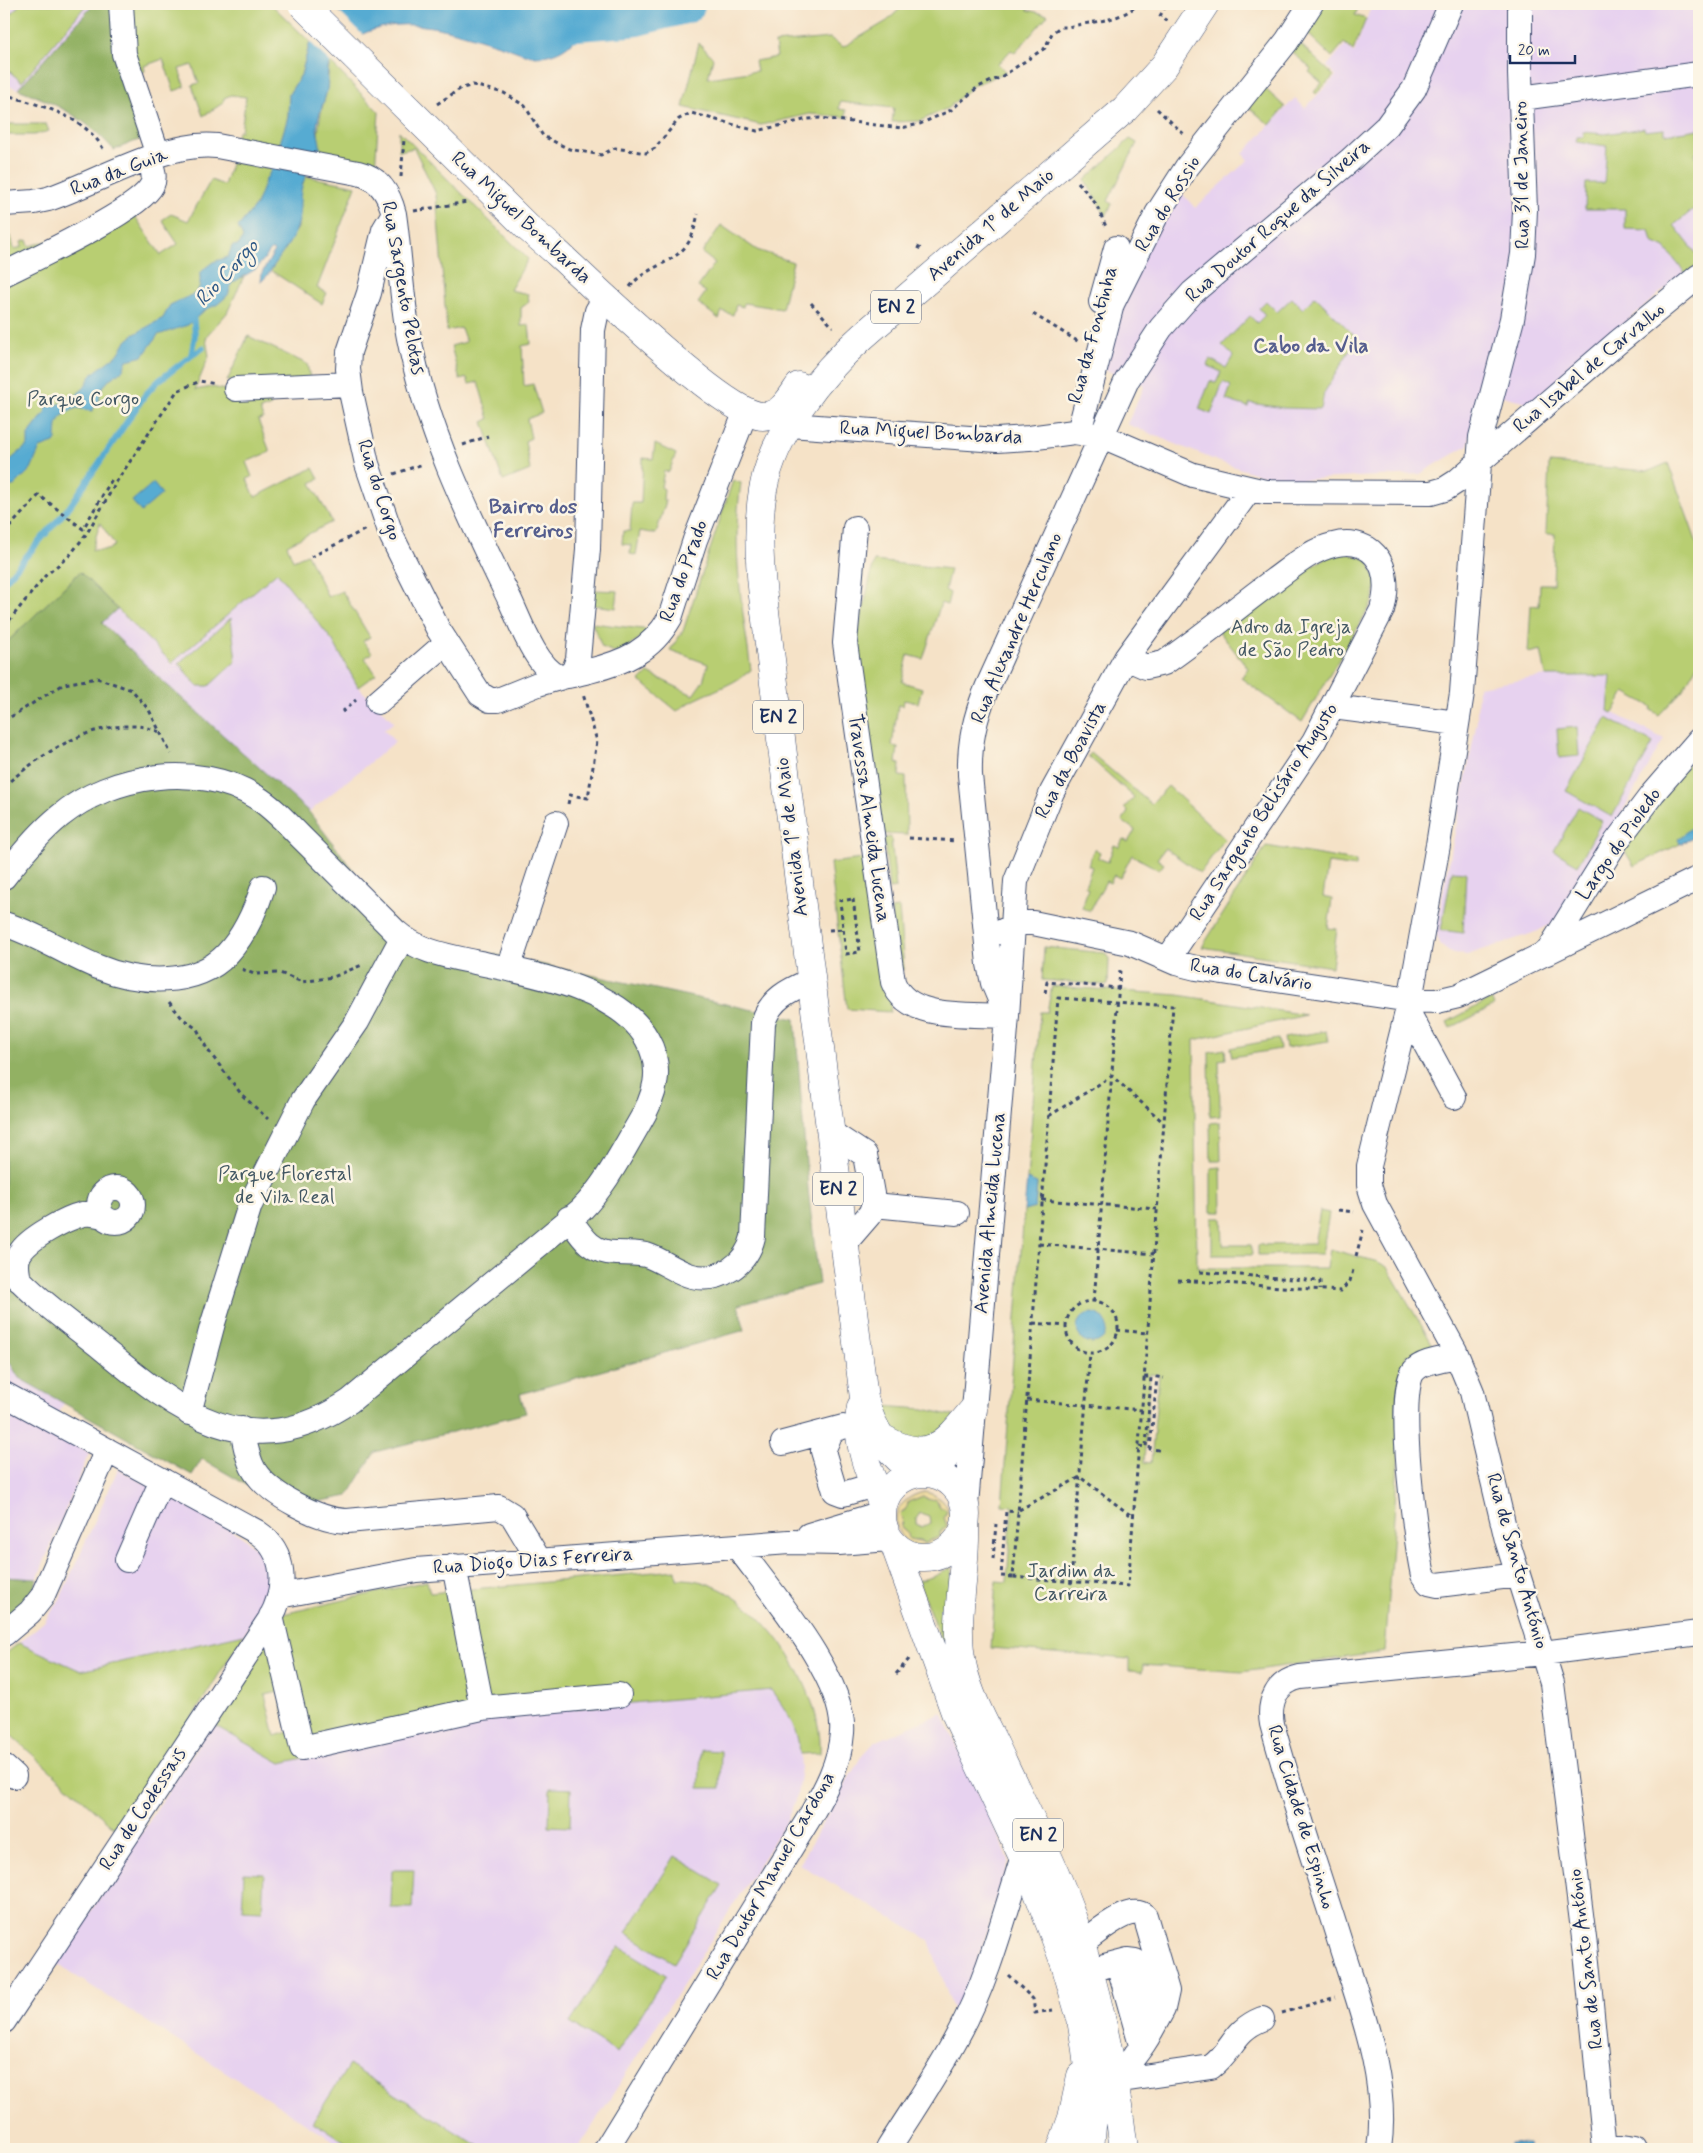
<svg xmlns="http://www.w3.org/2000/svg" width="1703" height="2153" viewBox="0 0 1703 2153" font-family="Mynerve,sans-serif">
<rect width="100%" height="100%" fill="#fcf5e5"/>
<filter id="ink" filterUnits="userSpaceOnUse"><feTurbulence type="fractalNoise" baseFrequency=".02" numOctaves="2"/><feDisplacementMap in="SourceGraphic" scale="10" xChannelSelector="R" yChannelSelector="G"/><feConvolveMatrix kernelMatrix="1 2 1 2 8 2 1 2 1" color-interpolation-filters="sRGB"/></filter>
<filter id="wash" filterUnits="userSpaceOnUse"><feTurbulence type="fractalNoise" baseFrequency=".0096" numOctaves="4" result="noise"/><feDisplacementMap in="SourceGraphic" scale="20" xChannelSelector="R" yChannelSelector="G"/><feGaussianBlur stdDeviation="1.12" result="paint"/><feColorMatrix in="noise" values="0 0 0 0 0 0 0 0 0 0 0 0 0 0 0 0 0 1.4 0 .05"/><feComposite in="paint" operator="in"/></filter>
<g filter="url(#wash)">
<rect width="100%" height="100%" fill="#f5e2c7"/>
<path fill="#e7d2ef" d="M4,4H94L18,89L4,84Z
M1372,4H1699V260L1530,403L1484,391L1468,445L1420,474L1293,480L1257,474L1217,461L1127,424L1145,385L1102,369L1122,294L1180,191L1195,208L1248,160L1243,154L1295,98L1305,108L1336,76L1327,66L1345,45L1354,53Z
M277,572L333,641L358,687L394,722L384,730L395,742L309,812L157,676L102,622L117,609L172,663Z
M1546,676H1611L1609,711L1664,739L1567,908L1556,921L1536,932L1467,955L1449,952L1439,944L1436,929L1477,721L1478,687Z
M4,1353L19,1378L64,1403L50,1431L89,1453L37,1579L4,1577Z
M118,1469L241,1536L258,1550L265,1563L267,1584L263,1599L244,1634L81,1671L19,1643L45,1621L59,1601Z
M771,1690L788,1712L799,1739L801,1768L797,1796L786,1822L578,2149H346L57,1964L212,1724L281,1763L483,1717Z
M942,1713L1009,1860L958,2024L929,1940L799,1864L861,1757L875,1742Z"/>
<path fill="#b8ce72" stroke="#6a7e68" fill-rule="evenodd" d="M20,4H87L22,82L4,67V23Z
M127,4H271L310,42L301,75L289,94L288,117L279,149L236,140L238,131H241L246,97L231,95L224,98L223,103L203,116L192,85L199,83L192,65L179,69L185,87L174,91L163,59L144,66L145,71L133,75Z
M905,4H1025L1028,10L1048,15L1015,53L1011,50L998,64L1006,72L972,86L948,108L920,121L892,122L894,108L840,102L839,109L846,110V117L810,114L761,125L683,107L699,43L713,58L708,78L757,71L755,61L777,57L775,43L830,38L843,47L887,21Z
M1321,4H1360L1355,15L1366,19L1353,51L1344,43L1332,57L1305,31Z
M1296,40L1334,76L1316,94L1314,92L1322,83L1309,72L1311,69L1289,49Z
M330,62L379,112L375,169L318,157C317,134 319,116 326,94C329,84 327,73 330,62Z
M1261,85L1285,107L1270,125L1246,105Z
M4,124H46L49,131L34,135H4Z
M1644,128L1645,131L1664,129L1665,134L1699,129V151L1695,153L1699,165V205L1674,225L1699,257V263L1686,274L1665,248L1652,242L1649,230L1625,229V209H1585L1586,183H1604L1607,146L1576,142L1577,137H1584L1583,132L1605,134Z
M399,131L528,259L510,290L528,294L529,302L521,308V326L529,325L531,344L522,346L524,386L533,384L542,413L527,419L531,438L525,441L530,470L503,481L483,422L489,419L478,382L469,384L467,378L460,380L451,346L466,342L461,328L447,331L436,194L414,148L399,151Z
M1130,139L1137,143L1108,201L1112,204L1106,216L1085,180Z
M232,161L272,169L265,181L260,198L250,213L243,233V275L245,274L227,313L208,334L206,339L209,356L195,390L212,387L238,393L265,390L271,406L260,410L263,419L258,420L270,452L246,462L252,477L247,479L255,497L313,468L319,479L311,483L332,522L287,545L293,560L307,554L328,597L342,591L370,637L363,641L372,653L365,658L376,674L358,687L333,641L277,572L172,663L80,572L4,645V280L132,212L161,255L178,244L162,220L171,214L188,221L211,180L224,185ZM100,523L115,545L108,550H92Z
M305,176L356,186L317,288L327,293L322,304L270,270L298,228L299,196Z
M721,225L757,250L793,262L782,309L744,303L743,307L736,305L733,315L722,311L719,319L698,303L706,292L698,287L715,263L702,253Z
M11,236L14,249L22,247L21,242L27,240L29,246L61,238L4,269V238Z
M1315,296L1357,338L1324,393L1321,409L1284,408L1250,403L1248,407L1226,400L1231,386L1223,382L1211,414L1199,409L1210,381L1216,383L1221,372L1207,365L1210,359L1226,368L1233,356L1222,345L1250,316L1257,323L1265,315L1259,308L1266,301L1277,312L1292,298L1303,309Z
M248,336L307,364L311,383L227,381Z
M655,444L676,454L669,472L664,471L661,487L664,489L663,500L666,501L656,534L640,531L636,555L630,554L631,545L622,544L623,531H630L632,503H641L643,458L653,459Z
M1549,463L1649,471L1668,463L1699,549V662L1682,691L1659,715L1651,710L1652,707L1625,692L1613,713L1608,711L1611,676H1546L1541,650L1528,653L1531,605L1539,606L1540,584H1553L1555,534H1546Z
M733,480L741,483C731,549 742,605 751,670C729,689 700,693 677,711L640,681L648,673L693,695L703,681L708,664L670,650L683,631Z
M1338,550L1369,560L1377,584L1372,603L1302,722L1241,678L1248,668L1218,630L1247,607Z
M874,561L950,569L945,590L950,593L947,605L941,603L923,659L908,655L902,682L922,688L918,703L904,700L903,706L898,705L892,746L898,747L896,763L900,764L899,776L906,777L907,835L883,834L855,645Z
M594,590L618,591L616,608L593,605Z
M231,618L236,661L209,686H197L179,663Z
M592,623L651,630L618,654L602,647Z
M1607,718L1653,743L1612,817L1566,791Z
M1577,727L1579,756L1559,758L1557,729Z
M1699,750V835L1634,866L1623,848Z
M1091,753L1151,804L1168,786L1225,839L1200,873L1165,848L1157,859L1164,864L1159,870L1132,855L1120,878L1114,875L1110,883L1106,881L1090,911L1082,908L1088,888L1085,886L1092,867L1088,865L1094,849L1100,852L1098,858L1108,862L1114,845L1119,847L1123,839L1128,842L1135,830L1122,821L1128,812L1124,808L1134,797L1088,756Z
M1578,807L1602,821L1578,865L1554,851Z
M891,837L896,888L889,889L884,838Z
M1266,846L1356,861V867L1328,863L1323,897L1332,899L1328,928L1337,929L1332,967L1202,947Z
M870,858L892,992L890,1012L847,1009L830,863Z
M1452,871L1466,872L1463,933L1441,930Z
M899,908L904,969L896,970L891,909Z
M1044,947L1105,953L1109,959L1108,985L1042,980Z
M1052,986L1178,995L1306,1015L1194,1040L1197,1268H1327L1330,1249L1378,1262L1387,1267L1440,1357L1406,1355L1384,1652L1242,1672L1143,1665L1142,1672L1129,1671V1659L991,1648L996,1581L1007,1582L1012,1506L1002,1505L1024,1211L1035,1208L1037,1184L1027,1179L1040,1012H1047ZM1150,1374L1159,1375L1151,1463L1144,1462Z
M1491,999L1494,1006L1450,1028L1447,1022Z
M1326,1031L1328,1041L1286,1048L1284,1038Z
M1278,1039L1280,1049L1232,1057L1230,1048Z
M1225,1049L1226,1059L1219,1060L1220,1116L1210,1117L1209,1052Z
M1220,1122L1221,1161H1211L1210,1123Z
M1221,1167L1222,1212H1211V1168Z
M1320,1211L1329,1213L1322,1254L1258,1255V1245L1314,1244Z
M1212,1218H1222L1223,1245H1251L1252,1255H1212Z
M880,1406L924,1409L954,1416C947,1442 914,1455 894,1434C886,1427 883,1416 880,1406Z
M923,1496L927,1499H936L940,1508H944L947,1512L944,1517L947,1526L940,1532V1537L930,1540L925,1544L920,1540L909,1539L906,1532L901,1528L903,1523L900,1515L905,1510L908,1502ZM920,1513L929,1516L930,1523L922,1527L916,1524V1519Z
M952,1567L945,1651L918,1581L935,1576Z
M676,1570L677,1579C752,1576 824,1685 820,1753L800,1754C798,1728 787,1711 771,1690L483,1717L281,1763L212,1724L283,1614L427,1581L430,1593ZM279,1692L288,1732L275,1736L265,1695Z
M244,1634L120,1833L4,1729V1655L19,1643L81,1671Z
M701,1750L721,1751L720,1788H699Z
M550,1788L571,1789L570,1827L549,1826Z
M675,1856L722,1885L674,1963L626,1933Z
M392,1870H414L412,1908H391Z
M244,1873L264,1874L262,1911L242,1910Z
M619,1946L666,1975L617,2053L570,2023Z
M349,2065L483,2149H357L313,2122Z"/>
<path fill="#92b164" stroke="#567061" d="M94,4H112L148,136L114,150C86,118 57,104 18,89Z
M80,572L117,609L102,623L157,676L309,812L389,917L414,937L795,1019L808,1189L819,1284L738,1305L745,1330L520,1394L526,1413L375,1452L348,1496L286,1508L202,1459L192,1475L19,1378L4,1353V645Z
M4,1577L37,1579L31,1596L4,1629Z"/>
<path fill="#eeda9e" stroke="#84847e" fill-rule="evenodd" d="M925,1492C969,1502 950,1558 915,1546C907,1543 901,1538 898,1530C890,1510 907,1495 925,1492ZM923,1496L930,1500L936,1499L941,1508H944L947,1512L944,1517L947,1526L940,1533V1537L930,1540L925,1544L920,1541L909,1539L908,1534L901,1528L903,1519L900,1515L907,1507L908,1502Z"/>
<path fill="#56abd2" stroke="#386d98" d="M336,4H505L531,7L571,18L576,20C585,41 557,56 539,56C524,56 513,49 499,45C460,33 413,16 373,30C357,35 336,47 329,64C326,73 329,85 326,94C323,105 318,115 317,127C317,134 321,142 320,149C318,160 310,167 306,176C296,194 303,212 297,228C292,242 275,263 267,276L261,282L262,273L274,252L272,249L256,269L232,283L228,295L218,304L205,310L188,325L158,335L143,356L127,360L123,370L111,378L101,389L99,400L92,411L77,408C56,417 57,420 56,440L54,443L40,448L31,469L14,486H4C4,460 10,461 28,445V435L45,413L46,407L68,402L83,389L92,374L119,353L125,342L133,335L163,318L170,305L196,293L200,286V274L205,268L213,262L228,257L232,246L239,245L243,237L238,227L256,205L265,181L272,169L288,117L289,94L301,75L310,42Z
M153,483L162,494L141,512L132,501Z
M1699,821V835L1680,844L1678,839Z
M1027,1179L1037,1183L1035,1208L1024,1211Z
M1077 1328a15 15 0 1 1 30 0a15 15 0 1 1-30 0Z
M1528,2143L1529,2149H1510V2144Z"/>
<path fill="#f5e2c7" d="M332,5L364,36L341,51L332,64L308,40Z"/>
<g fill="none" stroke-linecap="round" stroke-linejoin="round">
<path stroke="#56abd2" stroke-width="6" d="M191,356L203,348
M4,582L70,506L145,395L157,382L191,356L195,335L193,313"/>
<path stroke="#56abd2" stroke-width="39" d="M487,4L557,23L634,17L686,4"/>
</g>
</g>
<g filter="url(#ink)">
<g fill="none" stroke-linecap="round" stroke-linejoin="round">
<defs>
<path id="minor" d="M121,4L124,54L158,155
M1520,4V74L1525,210L1523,254L1512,319L1481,437L1462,693L1438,845L1410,1000L1369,1166V1185L1375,1204L1455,1351L1472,1392L1507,1540L1552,1683L1587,1962L1605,2149
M1521,98L1699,74
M4,204L34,202L48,199C96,183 167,140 217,146L358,173C380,178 389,194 394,214C400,255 401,297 409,338C427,431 468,514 509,598C520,621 535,666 559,677C569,677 580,673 589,671C625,662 651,651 670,618L695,540L746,411
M393,215L384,230L369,293L349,352L348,369L351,392L367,464L392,537L438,629L480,694L490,700H498L538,684L563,677
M4,274C32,260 140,210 152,185C156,176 152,167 149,159
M1101,302L1116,248
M236,389L350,384
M790,425L997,440L1029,438L1074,432L1102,436L1193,475L1265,492L1431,493L1445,489L1456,482L1617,343L1699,276
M1079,432L1112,304L1157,214L1187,167L1287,41L1311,4
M855,528L845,643L893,982C908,1022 971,1013 1007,1016
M1126,658L1146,667L1164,663C1202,637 1237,607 1274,580C1292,567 1311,550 1333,545C1348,541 1364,543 1375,555C1388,570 1387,592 1382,610L1314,741L1168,959
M568,676L574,670L578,659L588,549L593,330L597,311L606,297
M378,702L446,643
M1333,707L1457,723
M4,877C21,855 39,833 60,816C111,774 199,761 256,797C276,809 292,829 309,845C338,874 366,902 395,931C417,951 447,956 475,962C528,973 619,988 647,1039C664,1069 655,1097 638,1125C621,1154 605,1186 581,1210L350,1401C248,1470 177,1410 98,1345C65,1319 31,1295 4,1263
M4,924C37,934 66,954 98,967C137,983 195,988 227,954C245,935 255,912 263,887
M1001,932L1019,923H1033L1130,943L1176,963L1196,968L1410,1000L1437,1001L1458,996L1699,878
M1547,953L1616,842L1653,793L1699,740
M508,969L556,823
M1407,1010L1454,1097
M1007,1016L993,983L989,964L970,775C969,743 975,717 987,688L1127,380L1161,328L1192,293L1349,161L1387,126L1414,89L1451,4
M830,1132L865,1155L874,1205L870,1214L845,1243
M99 1205a17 17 0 1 1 34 0a17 17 0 1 1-34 0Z
M874,1205L957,1213
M569,1218C582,1237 591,1253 616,1253C626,1253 636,1253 646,1255C662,1260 676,1272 692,1276C720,1283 747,1264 753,1237L763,1023C770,999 789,990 810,981
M19,1280C17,1271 15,1261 20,1253C29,1238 66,1218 83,1214C90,1213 96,1214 103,1216
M1457,1356C1445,1359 1422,1361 1414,1371C1395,1391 1416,1544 1423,1575L1429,1583L1438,1585L1518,1575
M4,1394L257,1532C287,1552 287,1589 270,1619L4,2021
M189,1413L213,1323L250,1205L303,1100L357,1022L402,938
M242,1429C245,1443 247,1458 254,1470C269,1495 319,1520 347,1521L499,1507L512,1515L539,1560
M832,1430L823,1451L835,1491L843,1494L874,1485
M783,1443L843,1427
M930,1473C947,1462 959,1444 967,1426
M966,1505L1007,1016L1016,881L1052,792L1126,658L1250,489
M809,1535L882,1513
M127,1560L162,1480
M454,1566L482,1708
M279,1596L416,1570L789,1542L839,1543L889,1539
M271,1616L302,1748L482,1708L619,1695
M4,1634L30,1612L42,1597L107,1450
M4,1767L14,1776
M1081,1944C1096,1934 1128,1903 1145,1916L1167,1991L1163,2009L1151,2031
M1118,1963L1141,2045
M1089,1970L1127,1960L1135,1961L1138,1966C1142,1981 1154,2008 1153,2023C1153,2037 1124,2068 1115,2081
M1115,2081L1211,2067C1234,2050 1232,2031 1262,2019
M1605,2145L1635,2149
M606,2149L811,1815C825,1790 840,1763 842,1733C847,1679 769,1590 737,1546
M888,2149C911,2112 937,2075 958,2035C988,1980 1004,1916 1023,1856
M1379,2149C1389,2082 1362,2012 1342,1949C1319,1874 1292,1799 1272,1724C1268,1701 1277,1682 1300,1677L1543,1653L1699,1633"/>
<path id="major" d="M554,250C588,281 725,416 763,416C781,416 790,399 799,386
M861,1407C854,1439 870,1476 883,1505
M884,1439C930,1465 945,1444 973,1410
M882 1515a42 42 0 1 1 84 0a42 42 0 1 1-84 0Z
M919,1473C891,1459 871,1428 864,1398L763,596C759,561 757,525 763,490C773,433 821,373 863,336L1125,109L1164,66L1205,4
M965,1525C967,1571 952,1624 963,1668C969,1695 983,1721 995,1745C1014,1786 1035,1827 1053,1868C1092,1958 1112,2053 1124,2149
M895,1546L956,1715L1031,1874L1065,1964L1081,2019L1086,2050L1093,2115L1090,2149
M1061,2149L1072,2118L1081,2076"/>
</defs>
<use href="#minor" stroke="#3c4a6e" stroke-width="26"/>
<use href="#major" stroke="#3c4a6e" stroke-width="29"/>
<path stroke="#3c4a6e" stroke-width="3" stroke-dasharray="4 4" stroke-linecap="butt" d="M1167,21L1160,16L1167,4
M4,94C40,106 86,115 105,152
M437,104L460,89L473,85L504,93L525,106L543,136L569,149L601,155L615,148L646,153L655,148L679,119L691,113L757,131L808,119L820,118L901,128L920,124L951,110L978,87L1001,77L1045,48L1052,33L1060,27H1068C1092,21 1120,22 1138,4
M1157,109L1185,135
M401,177L404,139
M1078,182L1096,204L1107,229
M414,211L467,202
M917,247L924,250
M630,287C646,265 677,264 690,240C694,232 696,222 698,214
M811,303L833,327
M1033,314L1079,342
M463,445L488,436
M394,474L423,464
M4,533L39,495L83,529L112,479L117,481
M311,557L366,529
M4,627L45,576L70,555L87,533L117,481L177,391L200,381L216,384
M342,712L356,700
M4,721L64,684L97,678L132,690L149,710L171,754
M4,786C41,755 84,724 135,726C144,726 153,730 161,732
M568,804L570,795L588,798L597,741L583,694
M909,838L955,841
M853,899L860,952L846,954L840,901Z
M829,930L843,929
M242,969L254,974L280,973L302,982L333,977L362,965
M1045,993L1047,982L1119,988
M1058,998L1173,1006L1128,1586L1013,1577Z
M169,1002L182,1018L197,1029L207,1049L242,1095L268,1119
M1049,1116L1112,1076L1163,1122
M1042,1200L1157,1209
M1338,1210L1354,1212
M1039,1244L1154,1254
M1356,1256L1363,1230
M1200,1272L1320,1281V1290
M1178,1280L1341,1291L1350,1281L1353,1270
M1094,1301L1120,970
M1066 1327a26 26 0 1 1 52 0a26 26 0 1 1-52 0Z
M1033,1323L1066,1326
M1117,1330L1147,1333
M1027,1400L1142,1410
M1139,1446L1146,1447L1151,1377H1144
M1159,1450L1150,1449L1157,1377L1164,1378
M1019,1510L1080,1477L1133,1517
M993,1559L996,1524
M1013,1577L1001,1576L1006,1511L1018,1512
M1070,1592L1090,1353
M896,1674L909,1659
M1008,1975L1033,1999L1035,2013L1053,2010
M1282,2013L1336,1997"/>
<use href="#minor" stroke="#fff" stroke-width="24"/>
<use href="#major" stroke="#fff" stroke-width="28"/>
<defs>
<path id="major-bridge" d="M302,4L527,227L554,250"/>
</defs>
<use href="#major-bridge" stroke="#3c4a6e" stroke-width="29" stroke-linecap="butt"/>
<use href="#major-bridge" stroke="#fff" stroke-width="28"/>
</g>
</g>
<g text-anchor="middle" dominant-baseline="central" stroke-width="5" stroke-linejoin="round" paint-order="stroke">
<g fill="#fcf5e5" stroke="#5e6a86" stroke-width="1">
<rect x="871" y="290.5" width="50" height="33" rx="4"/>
<rect x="753" y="700.5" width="50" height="33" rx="4"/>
<rect x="813" y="1172.5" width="50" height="33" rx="4"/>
<rect x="1013" y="1818.5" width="50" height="33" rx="4"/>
</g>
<g font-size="19" font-weight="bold" fill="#1b2f5e">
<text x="896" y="307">EN 2</text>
<text x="778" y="717">EN 2</text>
<text x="838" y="1189">EN 2</text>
<text x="1038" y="1835">EN 2</text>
</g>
<g font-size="20" fill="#1b2f5e" stroke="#fcf5e5">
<text transform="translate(119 172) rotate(-21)">Rua da Guia</text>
<text transform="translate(1522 175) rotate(-91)">Rua 31 de Janeiro</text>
<text transform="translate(1168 204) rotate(-59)">Rua do Rossio</text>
<text transform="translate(521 218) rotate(43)">Rua Miguel Bombarda</text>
<text transform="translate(1278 221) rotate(-41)">Rua Doutor Roque da Silveira</text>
<text transform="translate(991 225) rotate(-41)">Avenida 1º de Maio</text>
<text transform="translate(403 288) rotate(80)">Rua Sargento Pelotas</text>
<text transform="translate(1093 335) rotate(-75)">Rua da Fontinha</text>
<text transform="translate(1589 368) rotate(-40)">Rua Isabel de Carvalho</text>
<text transform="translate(931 433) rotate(3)">Rua Miguel Bombarda</text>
<text transform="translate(379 490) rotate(72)">Rua do Corgo</text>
<text transform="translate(684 571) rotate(-70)">Rua do Prado</text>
<text transform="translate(1017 628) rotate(-67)">Rua Alexandre Herculano</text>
<text transform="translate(1071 760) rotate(-62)">Rua da Boavista</text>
<text transform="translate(1264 812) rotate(-57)">Rua Sargento Belisário Augusto</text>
<text transform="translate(869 818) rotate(82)">Travessa Almeida Lucena</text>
<text transform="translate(792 837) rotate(-97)">Avenida 1º de Maio</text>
<text transform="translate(1619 844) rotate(-55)">Largo do Pioledo</text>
<text transform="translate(1251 975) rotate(9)">Rua do Calvário</text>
<text transform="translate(990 1213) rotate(-85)">Avenida Almeida Lucena</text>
<text transform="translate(533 1561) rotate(-4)">Rua Diogo Dias Ferreira</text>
<text transform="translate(1517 1561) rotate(74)">Rua de Santo António</text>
<text transform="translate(143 1809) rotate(-57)">Rua de Codessais</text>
<text transform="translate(1301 1817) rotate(73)">Rua Cidade de Espinho</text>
<text transform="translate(771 1876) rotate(-60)">Rua Doutor Manuel Cardona</text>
<text transform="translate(1586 1959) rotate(-97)">Rua de Santo António</text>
</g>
<g font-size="20" fill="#425763" stroke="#fcf5e5">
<text x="83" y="399">Parque Corgo</text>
<text x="1291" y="627">Adro da Igreja<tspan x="1291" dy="23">de São Pedro</tspan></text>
<text x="285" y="1174">Parque Florestal<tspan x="285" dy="23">de Vila Real</tspan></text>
<text x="1071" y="1571">Jardim da<tspan x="1071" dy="23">Carreira</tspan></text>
</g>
<g font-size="21" font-style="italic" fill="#305a87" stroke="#fcf5e5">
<text transform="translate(227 273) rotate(-47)">Rio Corgo</text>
</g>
<g font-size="21" font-weight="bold" fill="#555e8e" stroke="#fcf5e5">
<text x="1311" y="346">Cabo da Vila</text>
<text x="533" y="507">Bairro dos<tspan x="533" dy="24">Ferreiros</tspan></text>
</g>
</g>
<rect width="1703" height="2153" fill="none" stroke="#fcf5e5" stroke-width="20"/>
<path d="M1510 55v8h65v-8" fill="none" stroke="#1b2f5e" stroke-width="2.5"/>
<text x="1518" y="55" font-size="15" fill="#1b2f5e" stroke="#fcf5e5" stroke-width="4" paint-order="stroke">20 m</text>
</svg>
